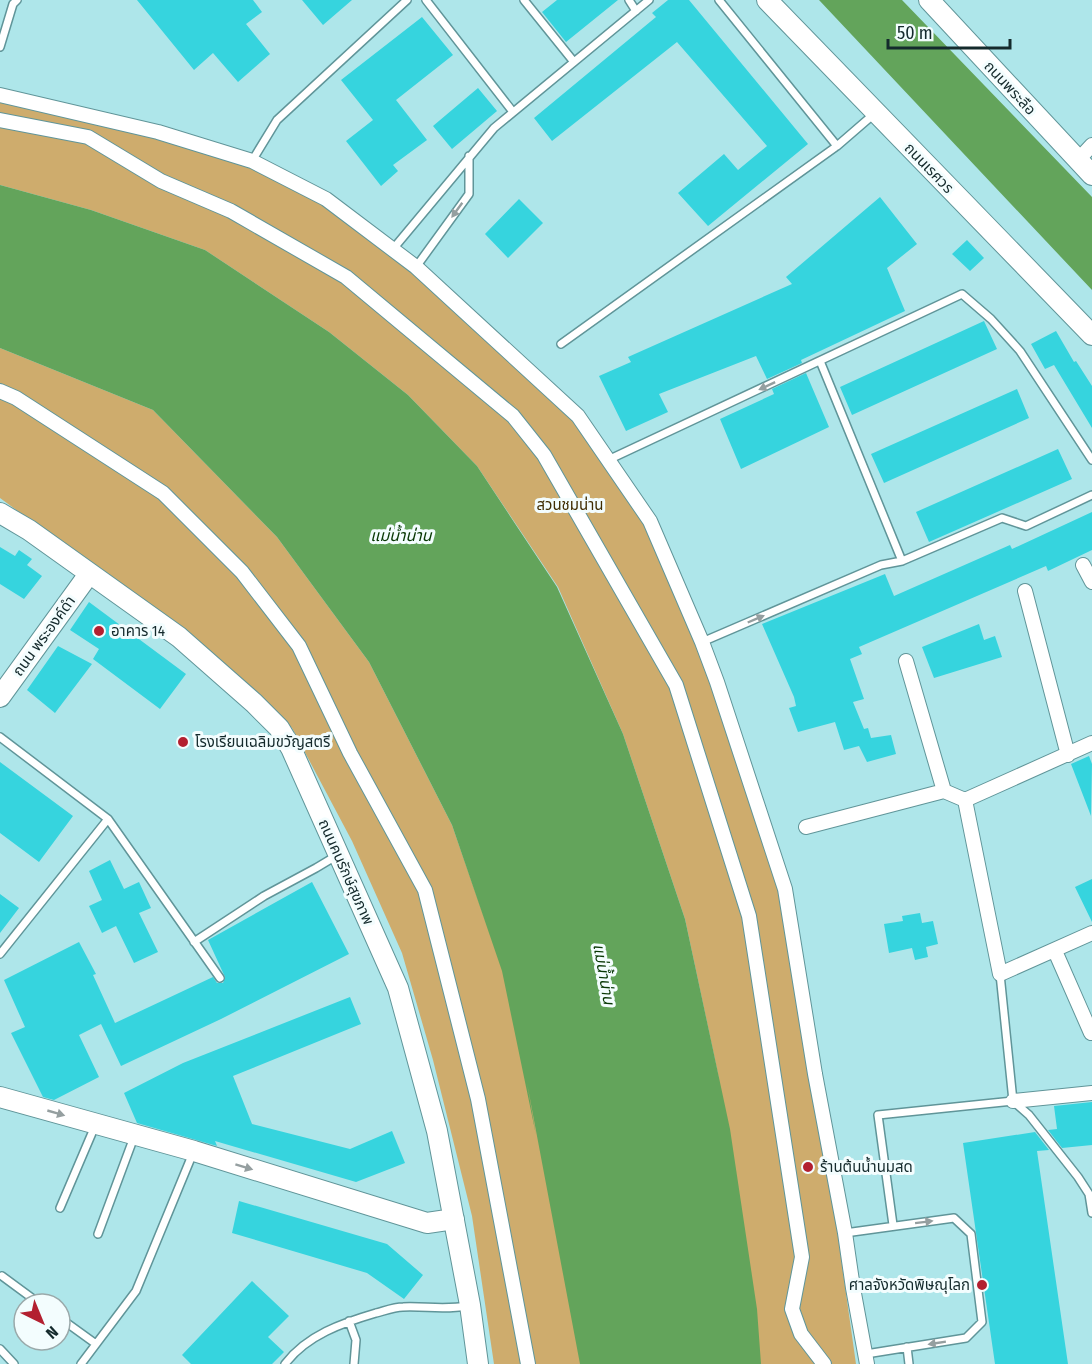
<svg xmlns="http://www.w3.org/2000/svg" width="1092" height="1364" viewBox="0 0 1092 1364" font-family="'Fira Sans Condensed','Noto Sans Thai',sans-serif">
<rect width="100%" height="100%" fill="#aee6ea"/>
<path fill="#ceac6d" d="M0,95L252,161L326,199L416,267L578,416L655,532L702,642L785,889L815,1074L856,1364H755L718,1074L685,919L623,734L558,587L477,466L408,395L329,332L205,250L91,210L0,185Z
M0,348L153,410L277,537L369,662L452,825L511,994L595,1364H494L472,1216L433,1060L402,953L352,841L292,728L150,608L0,498Z"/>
<path fill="#63a45b" d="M819,0H902L1092,197V290Z
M0,185L91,210L205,250L329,332L408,395L477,466L557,587L623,734L685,919L730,1129L757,1309L761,1364H580L527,1083L536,1135L502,971L452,825L369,662L277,537L153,410L0,348Z"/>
<path fill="#36d4de" d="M137,0H253L262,12L246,24L270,54L238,82L213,53L194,70Z
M302,0H352L323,25Z
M557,0H618L566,42L542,12Z
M668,0H689L808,144L708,226L678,193L724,154L738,170L767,146L677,42L552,141L534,118L656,17L652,13Z
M422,17L453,55L396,100L427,140L393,165L398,171L381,186L346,141L373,120L341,80Z
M478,88L497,111L452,149L433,126Z
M880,197L917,244L887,268L905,311L801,360L802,363L767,379L756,356L659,394L668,412L626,431L599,376L631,362L628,357L792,284L786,277Z
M519,199L543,223L508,258L485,234Z
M967,240L984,258L970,271L952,254Z
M984,321L997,349L852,415L840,387Z
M1056,331L1074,362L1076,361L1092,386V428L1054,365L1045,369L1031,344Z
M806,373L829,427L741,469L720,419L774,394L772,389Z
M1017,389L1029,418L884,483L871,454Z
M1058,449L1072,479L929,542L916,512Z
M1092,512V550L1048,571L1046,566L859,647L862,654L850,659L864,699L853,702L864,729L868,728L871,738L891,735L896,754L867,762L859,746L844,750L835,722L798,732L789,708L796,706L794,697L762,624L885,574L894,596L1010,545L1012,549Z
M0,547L15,556L19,550L32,559L27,565L42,576L24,599L0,584Z
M89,602L186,674L160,709L93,659L99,649L70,630Z
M979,624L984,640L995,636L1002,657L934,678L922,647Z
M58,646L92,664L55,713L27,690Z
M1089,756L1092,764L1091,816L1071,764Z
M0,762L73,816L39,862L0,833Z
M110,860L124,889L139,882L151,908L139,913L158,952L134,963L116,926L102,933L89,906L102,900L89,871Z
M1092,879V922L1075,887Z
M312,882L349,954L221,1019L121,1066L101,1024L79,1035L99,1077L54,1100L43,1097L11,1033L25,1027L4,980L79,942L96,974L93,975L115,1023L213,977L217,983H223L225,977L208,940Z
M0,894L19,908L0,933Z
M920,913L922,923L933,921L938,944L926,947L928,957L915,960L912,948L889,953L884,924L903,921L902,916Z
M350,997L361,1024L233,1076L252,1124L350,1149L392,1131L405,1163L356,1182L215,1141L217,1146L137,1123L124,1093L183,1063Z
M1092,1102V1145L1062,1148L1048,1130L1057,1129L1054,1106Z
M1035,1132L1049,1150L1037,1151L1068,1364H995L963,1143Z
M239,1201L387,1244L423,1275L404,1299L367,1273L232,1233Z
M252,1281L289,1316L268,1337L284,1352L272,1364H191L182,1355Z"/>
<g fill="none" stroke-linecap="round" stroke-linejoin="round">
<defs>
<path id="lane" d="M426,0L513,112
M524,0L574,62
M629,0L636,11
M719,0L837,146
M0,47L13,4L17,0
M252,161L277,120L407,0
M393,249L494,128L649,0
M416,267L469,194V156
M561,344L837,146L874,114
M820,361L902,561
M608,460L962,294L991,319L1020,351L1092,460
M702,642L881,565L902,561L1002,518L1026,526L1092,495
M0,737L108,819L220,978
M194,942L264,896L316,868L336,856
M0,954L108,819
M1000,974L1013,1101L1029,1115L1078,1177L1089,1194L1092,1213
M60,1208L95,1126
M893,1225L878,1115L1013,1101
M845,1233L954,1218L971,1234L982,1322L966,1338L866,1354
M98,1234L134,1137
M2,1276L40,1304
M60,1318L96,1344
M349,1321L356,1340L354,1364
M907,1347L909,1364
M0,1349L14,1364
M81,1364L136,1291L193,1153
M285,1364C307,1335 342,1323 376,1313C384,1311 394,1307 403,1307C425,1306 444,1310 467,1306"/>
<path id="street" d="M0,95L158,132L252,161L326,199L416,267L578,416L650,521L702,642L717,682L785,889L815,1074L845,1233L853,1288L867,1364
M0,120L88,137L161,181L231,211L346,277L513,416L544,455L676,685L749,916L802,1257L792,1309L801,1334L824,1364
M1078,160L1092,145
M0,391L16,398L163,493L242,572L299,646L350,753L425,890L478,1099L528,1364
M1083,565L1092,582
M1025,591L1068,755
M906,661L944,791
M965,800L1000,974L1092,933
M806,827L944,791L965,800L1092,743
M1055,951L1091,1033
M1013,1101L1092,1093"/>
<path id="secondary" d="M767,0L1092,335
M929,0L1092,175
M0,513L29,530L179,637L254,703L279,728L291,748L398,988L437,1131L470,1305L478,1364
M0,697L89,574
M0,1097L194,1151L427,1223L454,1219"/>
</defs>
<use href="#lane" stroke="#609599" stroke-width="10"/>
<use href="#street" stroke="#609599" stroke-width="16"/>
<use href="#secondary" stroke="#609599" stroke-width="22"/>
<use href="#lane" stroke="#fff" stroke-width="7"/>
<use href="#street" stroke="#fff" stroke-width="14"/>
<use href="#secondary" stroke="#fff" stroke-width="20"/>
</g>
<defs><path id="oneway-solid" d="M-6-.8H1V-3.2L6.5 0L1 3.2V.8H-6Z" transform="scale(1.5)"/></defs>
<g fill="#959fa0">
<use href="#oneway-solid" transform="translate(457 210) rotate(126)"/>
<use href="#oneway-solid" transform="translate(767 386) rotate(155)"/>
<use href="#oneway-solid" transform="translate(756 619) rotate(-23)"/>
<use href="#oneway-solid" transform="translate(56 1113) rotate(16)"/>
<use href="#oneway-solid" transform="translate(244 1167) rotate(17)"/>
<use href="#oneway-solid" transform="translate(924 1222) rotate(-7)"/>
<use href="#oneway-solid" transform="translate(937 1343) rotate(171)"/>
</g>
<g fill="#b32030" stroke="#f3fdfe" stroke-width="2">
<circle cx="99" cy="631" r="6"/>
<circle cx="183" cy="742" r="6"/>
<circle cx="808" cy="1167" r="6"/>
<circle cx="982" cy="1285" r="6"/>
</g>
<g text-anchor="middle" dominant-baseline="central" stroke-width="6" stroke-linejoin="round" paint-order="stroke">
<g font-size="15" fill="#142a2c" stroke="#f3fdfe">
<text transform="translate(1010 88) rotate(47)">ถนนพระลือ</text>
<text transform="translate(929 168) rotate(46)">ถนนเรศวร</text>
<text transform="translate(44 636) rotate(-54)">ถนน พระองค์ดำ</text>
<text transform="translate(346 872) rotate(66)">ถนนคนรักษ์สุขภาพ</text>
</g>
<g font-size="15" fill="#3f2c01" stroke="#f3fdfe">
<text x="570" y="505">สวนชมน่าน</text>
</g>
<g font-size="15" fill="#142a2c" stroke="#f3fdfe" text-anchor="start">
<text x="111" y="631">อาคาร 14</text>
<text x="195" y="742">โรงเรียนเฉลิมขวัญสตรี</text>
<text x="820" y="1167">ร้านต้นน้ำนมสด</text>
<text x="970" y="1285" text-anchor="end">ศาลจังหวัดพิษณุโลก</text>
</g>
<g font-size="16" font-style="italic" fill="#083804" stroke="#f3fdfe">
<text x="401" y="535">แม่น้ำน่าน</text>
<text transform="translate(604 974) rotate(80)">แม่น้ำน่าน</text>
</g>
</g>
<g transform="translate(42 1322) rotate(137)"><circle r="28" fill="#f3fdfe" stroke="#9aa9aa" stroke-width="1.5"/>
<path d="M0-4.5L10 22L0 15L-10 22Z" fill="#b32030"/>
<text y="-9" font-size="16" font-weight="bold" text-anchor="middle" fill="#142a2c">N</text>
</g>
<path d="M888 39v9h122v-9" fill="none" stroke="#142a2c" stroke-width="3"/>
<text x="897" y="39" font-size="18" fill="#142a2c" stroke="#f3fdfe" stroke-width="4.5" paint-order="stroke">50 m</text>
</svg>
